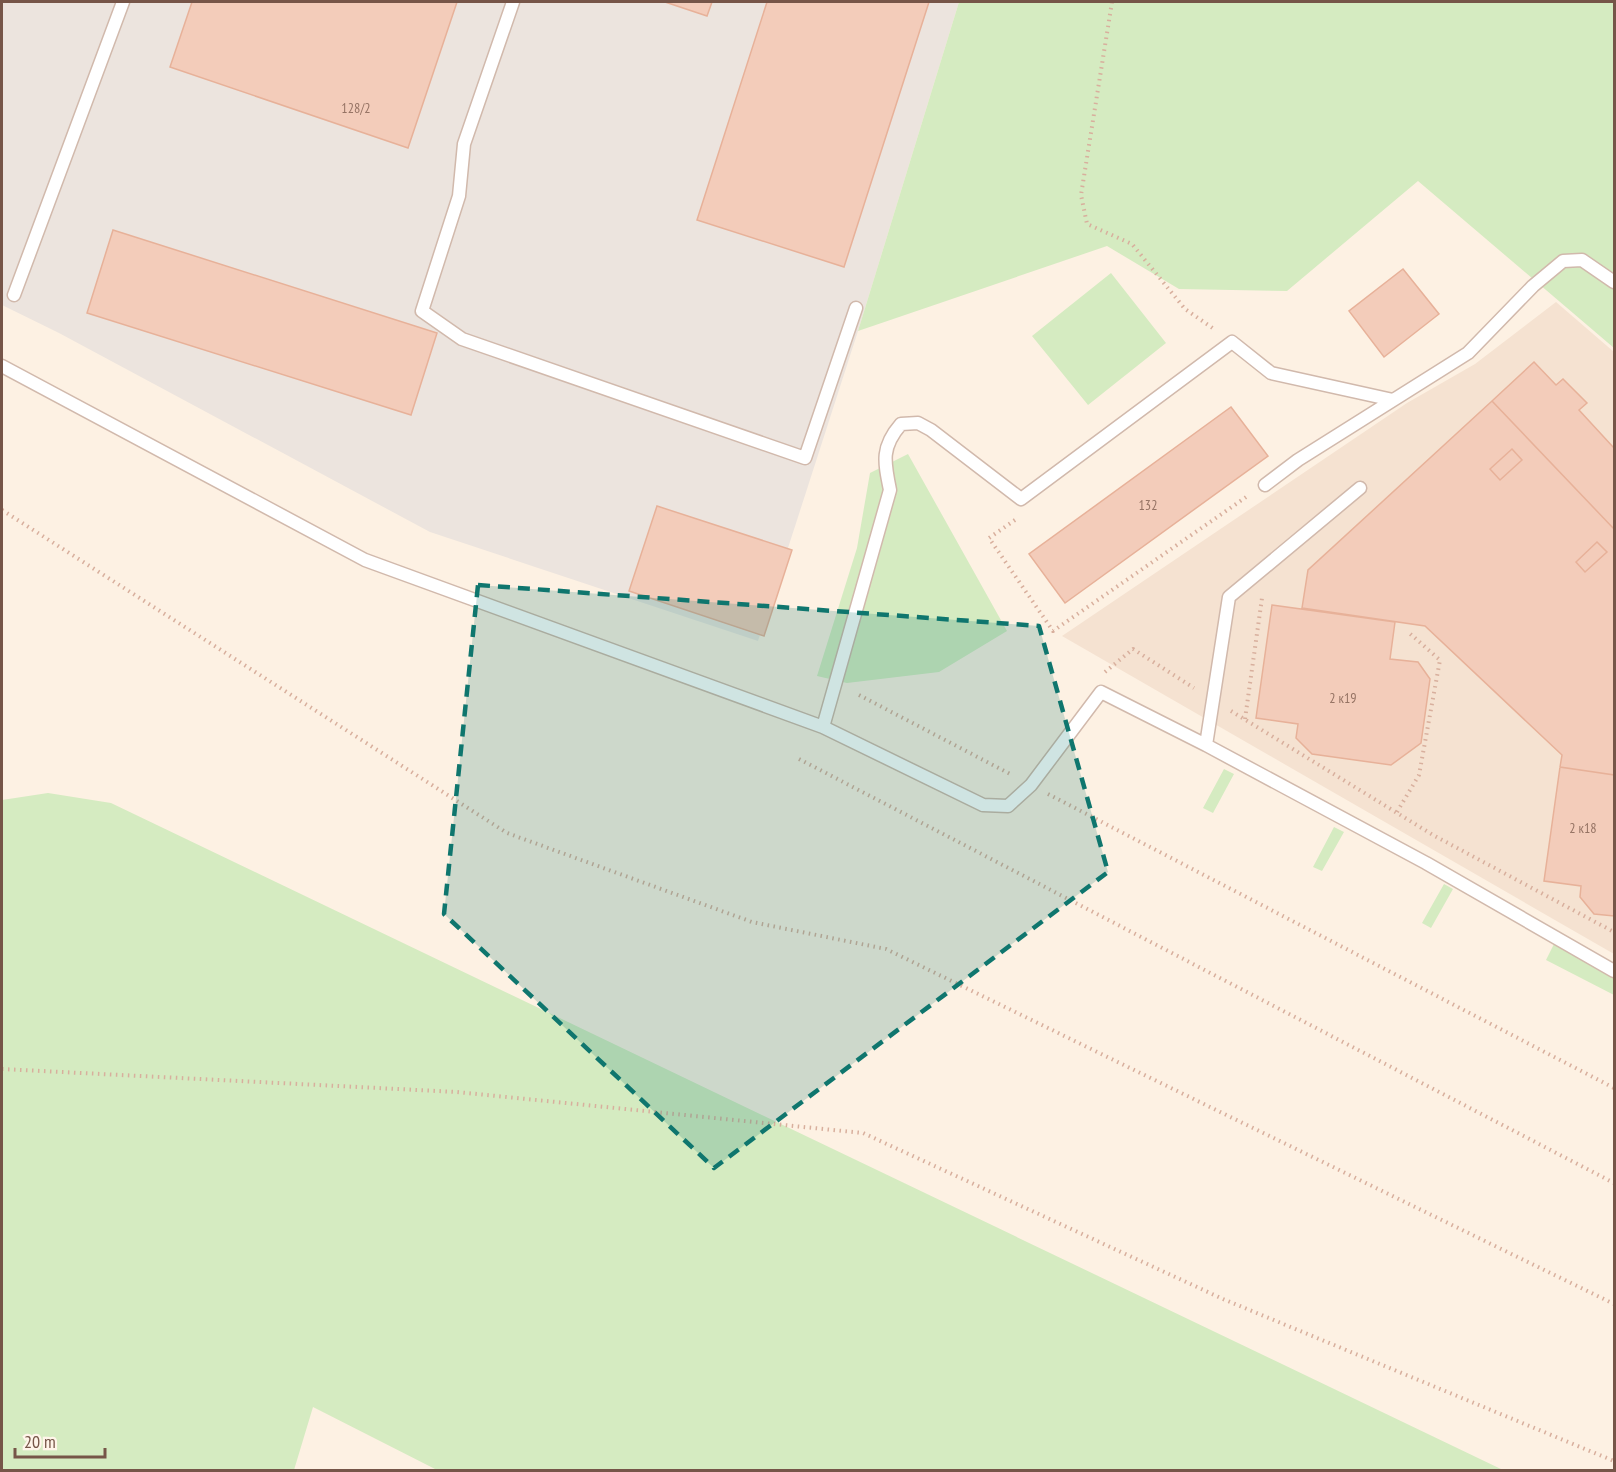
<svg xmlns="http://www.w3.org/2000/svg" width="1616" height="1472" viewBox="0 0 1616 1472" font-family="'PT Sans Narrow',sans-serif">
<rect width="100%" height="100%" fill="#fdf1e3"/>
<path fill="#f5e2d1" d="M1556,302L1614,352V954L1062,636L1407,403L1475,364Z"/>
<path fill="#ece4de" d="M2,2H959L858,331L758,641L430,532L59,333L2,305Z"/>
<path fill="#d5ebc1" d="M959,2H1614V348L1418,181L1287,291L1179,289L1107,246L858,331Z
M1111,273L1166,343L1088,405L1032,336Z
M908,454L1007,631L939,672L847,683L817,676L857,548L870,473Z
M1224,769L1234,774L1213,813L1203,808Z
M48,793L111,803L1503,1470H437L313,1407L294,1470H2V800Z
M1334,827L1344,832L1322,871L1313,867Z
M1444,884L1453,889L1431,928L1422,923Z
M1555,942L1614,977V995L1546,960Z"/>
<path fill="#f3ccba" stroke="#e7b199" stroke-width="1.5" d="M192,2H457L408,148L170,67Z
M665,2H712L707,16Z
M767,2H929L844,267L697,220Z
M113,230L437,333L411,415L87,313Z
M1403,269L1439,314L1384,357L1349,311Z
M1534,362L1556,385L1563,379L1587,403L1579,410L1614,448V529L1492,401Z
M1492,401L1614,529V775L1560,767L1562,755L1425,626L1302,608L1308,570Z
M1231,407L1268,456L1065,603L1029,554Z
M1512,449L1522,460L1500,480L1490,469Z
M657,506L792,550L764,636L629,591Z
M1597,542L1607,552L1585,572L1576,562Z
M1272,605L1395,622L1390,659L1418,662L1430,679L1421,743L1391,765L1312,754L1296,738L1298,724L1256,718Z
M1560,767L1614,775V916L1594,914L1580,897L1581,886L1544,881Z"/>
<g fill="none" stroke-linecap="round" stroke-linejoin="round">
<defs>
<path id="service" d="M513,2L464,144L459,196L422,311L462,339L805,458L856,308
M14,295L123,2
M2,366L365,560L823,727L983,805L1008,806L1031,785L1101,692L1206,745
M1265,485L1298,460L1468,353L1533,286L1563,261L1582,260L1614,282
M1360,488L1229,597L1206,745L1426,863L1614,971
M823,727L890,490C884,461 881,447 901,424L918,423L931,430L1021,499L1232,342L1271,373L1393,400"/>
</defs>
<use href="#service" stroke="#d1b9ac" stroke-width="15"/>
<path stroke="#d8af9d" stroke-width="4" stroke-dasharray="1.5 4.5" stroke-linecap="butt" d="M1112,2L1081,195L1087,224L1132,244L1185,309L1214,329
M2,510L507,833L752,922L886,949L1614,1304
M1015,520L989,538L1053,631L1249,495
M1105,672L1133,649L1194,688
M859,695L1012,775
M1231,711L1433,835L1614,932
M1245,719L1262,598
M799,759L1614,1183
M1048,794L1614,1088
M1397,812L1419,775L1440,660L1407,631
M2,1069L457,1092L863,1133L1223,1299L1614,1461"/>
<use href="#service" stroke="#fff" stroke-width="12"/>
</g>
<path fill="#0f766e" fill-opacity="0.2" stroke="#0f766e" stroke-width="4.5" stroke-dasharray="12 8" stroke-linejoin="round" d="M478,585L1039,626L1108,872L714,1168L444,914Z"/>
<g text-anchor="middle" dominant-baseline="central" stroke-width="6" stroke-linejoin="round" paint-order="stroke">
<g font-size="14" fill="#957364">
<text x="356" y="108">128/2</text>
<text x="1148" y="505">132</text>
<text x="1343" y="698">2 к19</text>
<text x="1583" y="828">2 к18</text>
</g>
</g>
<rect width="1616" height="1472" fill="none" stroke="#765548" stroke-width="6"/>
<path d="M15 1448v9h90v-9" fill="none" stroke="#765548" stroke-width="3"/>
<text x="24" y="1448" font-size="18" fill="#765548" stroke="#fff5ea" stroke-width="4.5" paint-order="stroke">20 m</text>
</svg>
